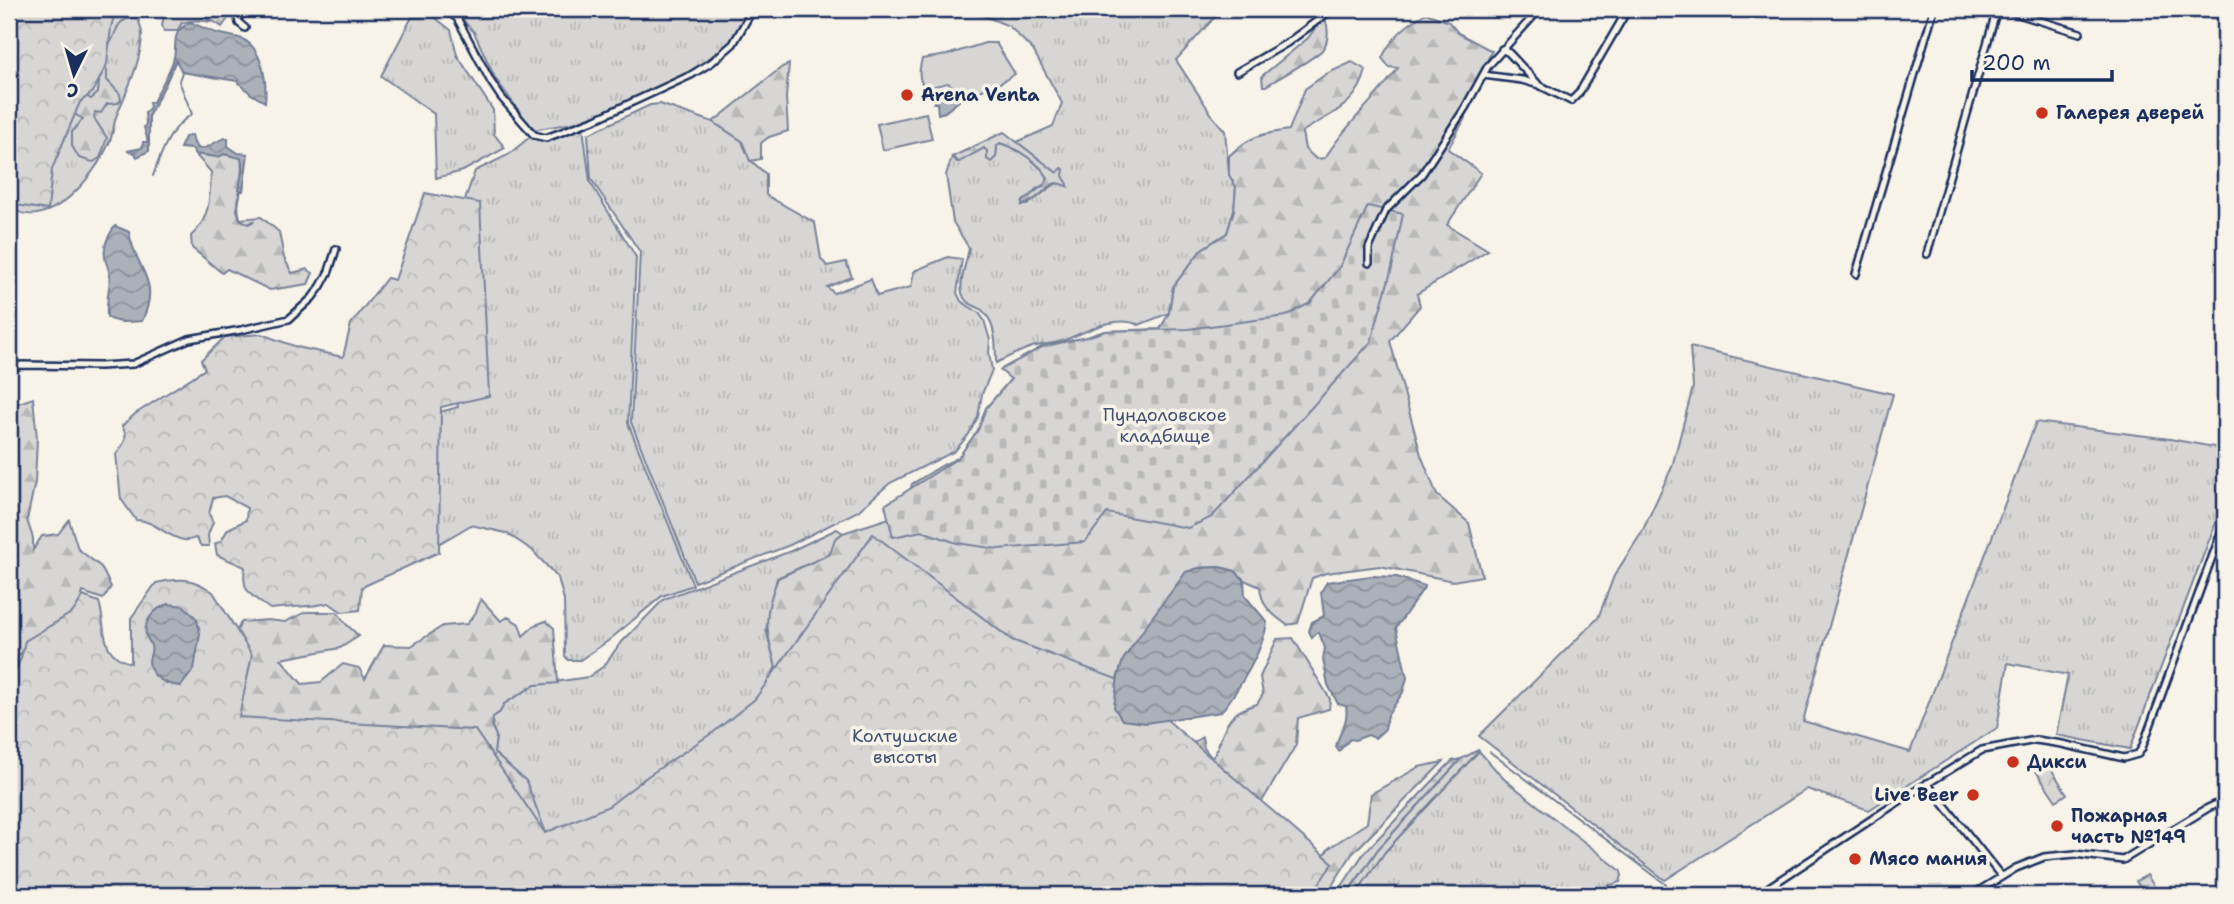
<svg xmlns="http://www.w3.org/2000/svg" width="2234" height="904" viewBox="0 0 2234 904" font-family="'Shantell Sans',sans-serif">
<defs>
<pattern id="grass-tufts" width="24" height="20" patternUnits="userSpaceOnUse" patternTransform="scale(1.75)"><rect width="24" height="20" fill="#d7d6d4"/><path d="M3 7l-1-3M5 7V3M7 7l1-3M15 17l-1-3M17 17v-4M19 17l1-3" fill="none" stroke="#b8b8b8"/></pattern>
<pattern id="forest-firs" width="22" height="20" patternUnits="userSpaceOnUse" patternTransform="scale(1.75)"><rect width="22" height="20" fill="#d7d6d4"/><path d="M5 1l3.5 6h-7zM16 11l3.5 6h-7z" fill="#b8b8b8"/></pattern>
<pattern id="cemetery-stones" width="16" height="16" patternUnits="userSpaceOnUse" patternTransform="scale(1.75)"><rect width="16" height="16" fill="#d7d6d4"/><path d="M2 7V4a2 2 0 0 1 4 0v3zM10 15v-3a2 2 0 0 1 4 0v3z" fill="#b8b8b8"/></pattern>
<pattern id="park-crowns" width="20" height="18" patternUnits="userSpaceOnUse" patternTransform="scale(1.75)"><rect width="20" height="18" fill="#d7d6d4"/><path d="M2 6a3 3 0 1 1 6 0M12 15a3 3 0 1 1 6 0" fill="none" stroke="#b8b8b8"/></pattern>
<pattern id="water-waves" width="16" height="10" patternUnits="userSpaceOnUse" patternTransform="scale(1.75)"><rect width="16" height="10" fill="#acb0b9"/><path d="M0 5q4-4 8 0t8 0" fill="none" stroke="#8b909a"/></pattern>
</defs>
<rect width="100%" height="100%" fill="#f7f3e8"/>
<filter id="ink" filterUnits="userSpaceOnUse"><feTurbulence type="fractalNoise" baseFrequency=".0143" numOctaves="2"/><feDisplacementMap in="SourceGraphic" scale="14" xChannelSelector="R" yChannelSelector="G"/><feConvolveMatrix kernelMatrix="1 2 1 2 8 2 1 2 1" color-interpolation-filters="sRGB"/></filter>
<g filter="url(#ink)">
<path fill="url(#grass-tufts)" stroke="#798299" stroke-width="2" d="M9,9H134C137,17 142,26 142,35C141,62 128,88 118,112C113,122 114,133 109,143C95,176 48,235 9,207Z
M453,9H752L732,41L689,73L584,121L533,130L495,78L474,32Z
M967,9H1210L1215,17L1176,60L1214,118L1225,131L1229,174L1236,187L1234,210L1227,233L1202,249L1173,287L1169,313L1139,325C1115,314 1086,332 1065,340C1054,344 1043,344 1032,347C1020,351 1008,357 996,363C996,347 996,322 982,310C974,304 965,305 962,293C959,280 967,261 969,248L953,222L946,175L952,157L957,162L984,148L987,150V159L996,157L997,146L1000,143C1016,148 1040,163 1048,178L1045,184L1036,189L1022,205H1027L1055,184L1059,183L1067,186L1057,173L1017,142L1053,126L1062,103L1033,50L1009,26Z
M433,16L451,30L457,55L493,110L494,134L505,148L463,171L436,178L434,114L381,76L412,17Z
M660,104L713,122L742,141L750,160L766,174V195L815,223L821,259L827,266L846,262L852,277L827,287L834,293L871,279L877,296L911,287L914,271L948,257L962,259L957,293L961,301L979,313L984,320L990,340L989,353L992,370L982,394L978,417L969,434L955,451L890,483L858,511L790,545L695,582L631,422L640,252L591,179L588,134L650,105Z
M583,127L590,182L636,257L628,423L693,585L662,596L608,641L580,660H568L565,656L564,600L558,578L532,550L506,533L471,525L435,546L349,437L458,407L446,332L460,214L475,171L508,155L531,136L549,137Z
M1690,347L1893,394L1803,721L1910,752L2036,422L2170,439L2225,449V498L2130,749L2056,735L2068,675L2008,663L1997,728L1869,810L1807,789L1665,880L1479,736L1598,618L1614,576L1642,532L1672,467L1693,387Z
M837,529L843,533L835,539L830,554L777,578L766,630L776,667L752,711L620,807L549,841L526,781L494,753L496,736L492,727L493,717L500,712L504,704L535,685L588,677L604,666L619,645L664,599L791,551Z
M1478,750L1504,779L1620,870L1622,875L1620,882L1607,886L1603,895H1347L1378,849L1461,759Z"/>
<path fill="url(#forest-firs)" stroke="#798299" stroke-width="2" d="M110,9H134L136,18C132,19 128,18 125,20C115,24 116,36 110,43L105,40L101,44L105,57L101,62L107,70V80L120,94L121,100L118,103L107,104L101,113L95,112L94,118L107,138L100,158L93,162L79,158L72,146V132L83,119L76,115L70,106L75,95L82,94L91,99L98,93L100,72L92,51L95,40L92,30L104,12Z
M185,9H196L202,16L212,22C202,20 193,19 182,23L178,31H164L162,25L164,16L170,13L177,15Z
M203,9H243L232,13L222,27L210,19Z
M1426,13L1449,22L1458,33L1492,51L1465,104V118L1448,149L1481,173L1447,225L1488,250L1417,294L1420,306L1390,341L1421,455L1437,495L1469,523L1482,576L1453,581L1380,566L1326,573L1312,578L1298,623L1287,625C1272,614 1262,608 1260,587L1244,580L1235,571L1219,567L1199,568L1186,572L1118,676L1101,719L1188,747L1202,737L1204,748L1212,758C1217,751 1218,745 1221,737C1229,716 1236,710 1257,704L1263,694L1260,677L1277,639L1293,638L1330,699L1329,709L1298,718L1296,745L1246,828L250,895L230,646L241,622L268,620L285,622L306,612H337L346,624L359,636L340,648L281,659L302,684L321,682L343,664L359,668L365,679L384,645L411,646L443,626L467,624L476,612L481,599L501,621L508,617L519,624L523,636L535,625L546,621L554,628L558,683L535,685L504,704L500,712L493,717L492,727L496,736L494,753L526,781L549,841L620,807L752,711L776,667C766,630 762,616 778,578L830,554L835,539L843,533L905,513L912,484L943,465L958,458L978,430L986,408L1011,379L1000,370L1042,347L1087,337L1105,331L1160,329L1169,313L1173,287L1202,249L1227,233L1234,210L1236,187L1229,175V156C1249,136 1261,134 1289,130L1305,89L1326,74L1352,62L1366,70C1357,107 1329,114 1302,132L1305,149L1316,159L1325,158C1345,125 1375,100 1398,68L1389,67L1382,58C1392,37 1406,25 1426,13Z
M1325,19C1329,28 1329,42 1322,50C1315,58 1277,79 1266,86H1263L1262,76L1308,38L1319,23Z
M789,64L786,97L788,131L769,137L761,143V159L750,161L742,141L713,122L782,67Z
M1004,132L1057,173L1062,168L1064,169L1063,176L1068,184L1067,186C1064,185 1059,183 1056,183C1046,186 1037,202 1022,205V202L1045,184L1048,178C1041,163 1016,148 1000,143L997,146L996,157L991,162L987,159V151L984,148L959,162L952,157Z
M195,154L218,157L224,154L241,158C245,179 234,199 240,219L261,217L279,232L284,258L292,273L307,269L313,273L308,284L270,290L227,269L222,273L192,248L191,236C210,220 210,196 211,172Z
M33,398L37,438L35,482L27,520L33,538V550L42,536L58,534L69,520L78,549L101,567L111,587L103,599L83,592L75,620L38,637L17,657V669L9,693V404L13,405Z
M1461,759L1378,849L1346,895H1336L1364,853L1452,761Z
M1443,762L1352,854L1326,895H1286L1305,883L1329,848L1367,823L1371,794L1419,767Z"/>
<path fill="url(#cemetery-stones)" stroke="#798299" stroke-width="2" d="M1368,206L1403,214L1392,268L1371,342L1212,517L1188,528L1107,513L1085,542L998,549L957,543L922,531L893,537L885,505L958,458L978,430L986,408L1011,379L1000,370L1042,347L1087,337L1105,331L1188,329L1286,316L1310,303L1339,268Z"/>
<path fill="url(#park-crowns)" stroke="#798299" stroke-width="2" d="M9,9H116L111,27L107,64L93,92L80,102L52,169L48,210L9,204Z
M425,193L480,203L489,396L441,407L439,552L362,587L360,610L342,612L329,603C307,608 291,606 270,609C251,595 241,593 245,567L217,555L215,544L221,541L228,529L246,520L247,508L225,496L213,498L209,514L213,522L208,535L209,546H201L196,538C192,539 188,541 184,540C167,538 155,520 136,520L121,499L116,454C124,444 129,438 122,426L135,414L205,369L201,360L225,337L261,334L297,347L343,357L351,324L387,278L395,280Z
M873,534L1012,640L1122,681L1333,863L1311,895H9V686L21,658L25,641L73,612L83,596L99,602C107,628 98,655 131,663V618L156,583C180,578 192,577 213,592L252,655L239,717L475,730L545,833L609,806L648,776L715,731L755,699Z
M2048,764L2067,794L2056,801L2036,771Z
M2147,875L2157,891L2150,895H2145L2136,881Z"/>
<path fill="#d7d6d4" stroke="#798299" stroke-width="2" d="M985,43H996L1015,74L1002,82L970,95H965L948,83L926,88C917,81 919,69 922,59L947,55Z
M926,113L932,139L883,150L877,124Z"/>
<path fill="url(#water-waves)" stroke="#727c95" stroke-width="2" d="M190,22C200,26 210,32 221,34C228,36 234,36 242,39C263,48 267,82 265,102L251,94L237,81L182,72L176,60L166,83L149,115V151L137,157L135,153L127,151L142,148L143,142H148L144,127L146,124L145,113L150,107L149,102H153C160,88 168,75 173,61C179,42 168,35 190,22Z
M947,91H953L957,94L959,101L945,112L938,114L937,103H934Z
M192,135L194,143L199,149C210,149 217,138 228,138V146L238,153L248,154L243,191L239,190L243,166L241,158L224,154L218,157L195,154L192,149L180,148L185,137Z
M115,226L129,232C135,270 162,279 142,321C130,322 117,324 107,317C106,303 109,292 110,278C110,272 108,268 106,262C102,248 107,237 115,226Z
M1219,567L1235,571L1244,580L1245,596L1267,622C1263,651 1239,689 1221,712L1145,723L1122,720L1114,707L1118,676L1123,660L1150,620L1186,572L1199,568Z
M1371,576L1397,577L1425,586L1396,628L1407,678L1403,692L1388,715L1385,729L1375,738L1368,735L1355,740L1350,739L1339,751L1336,747C1339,730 1349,724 1346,706L1338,704L1328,685L1323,659L1325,648L1319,633H1316L1312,638L1309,631L1312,622L1324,616L1321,592L1327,582Z
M169,604L184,606L197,619L200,634L194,669L181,686C167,685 150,678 149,662C149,656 153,651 151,646C151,644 147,638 146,636C143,620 155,608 169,604Z"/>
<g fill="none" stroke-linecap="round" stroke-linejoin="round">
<path stroke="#727c95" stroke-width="2" d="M153,176C162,151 169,129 192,114L179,81L182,72
M241,190L237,210L240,219L248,224L254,221
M1490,752L1680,895
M1355,895L1385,852L1479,751"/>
<defs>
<path id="minor" d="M444,9L457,18L491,82L501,97L534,135L546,138L596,119L691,75L712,62L733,44L753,9
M2002,9L2080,33
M245,28L239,23L238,18L247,9
M1502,49L1509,53L1537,83
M1237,72L1287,43L1333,9
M1483,75L1522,80L1539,85L1571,101L1579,93L1628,9
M1927,254L1997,9
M1369,263V248L1386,210L1422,174L1465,108L1488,66L1540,9
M1856,274L1934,9
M9,369L21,365L100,366L133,364L189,339L241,330L289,319L312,298L321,286L329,271L336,249
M1927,783L2001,876
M1757,895L1907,796L1982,750L2036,740L2062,744L2124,758L2138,754L2142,748L2225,522
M1972,895L2016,868L2044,857L2075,854L2123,860L2208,808L2225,800"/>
</defs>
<use href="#minor" stroke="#1b2f5e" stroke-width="10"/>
<use href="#minor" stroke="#f7f3e8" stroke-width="5"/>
</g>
</g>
<g fill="#c8321e" stroke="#f7f3e8" stroke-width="2.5">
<circle cx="907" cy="95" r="7"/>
<circle cx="2042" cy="113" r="7"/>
<circle cx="2013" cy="762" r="7"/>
<circle cx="1973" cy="795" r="7"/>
<circle cx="2057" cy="826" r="7"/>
<circle cx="1855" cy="859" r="7"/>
</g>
<g text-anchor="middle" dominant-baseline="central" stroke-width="7" stroke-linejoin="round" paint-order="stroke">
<g font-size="18" font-weight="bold" fill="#1b2f5e" stroke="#f7f3e8" text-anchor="start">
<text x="921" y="95">Arena Venta</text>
<text x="2056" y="113">Галерея дверей</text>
<text x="2027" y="762">Дикси</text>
<text x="1959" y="795" text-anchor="end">Live Beer</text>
<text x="2071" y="816">Пожарная<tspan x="2071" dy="21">чаcть №149</tspan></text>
<text x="1869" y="859">Мясо мания</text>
</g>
<g font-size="18" fill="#415076" stroke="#f7f3e8">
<text x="1165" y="415">Пундоловское<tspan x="1165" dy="21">кладбище</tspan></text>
<text x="905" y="736">Колтушские<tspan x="905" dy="21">высоты</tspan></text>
</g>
</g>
<rect width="2234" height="904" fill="none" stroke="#f7f3e8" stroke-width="35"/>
<rect x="18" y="18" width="2199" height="869" fill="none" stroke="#1b2f5e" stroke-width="2.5" filter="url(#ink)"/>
<g transform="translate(74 74) rotate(185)" stroke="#f7f3e8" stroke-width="5" paint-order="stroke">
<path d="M0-5L12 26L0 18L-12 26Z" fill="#1b2f5e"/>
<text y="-10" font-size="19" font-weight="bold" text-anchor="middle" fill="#1b2f5e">С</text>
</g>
<path d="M1972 70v10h140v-10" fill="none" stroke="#1b2f5e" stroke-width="3.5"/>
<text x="1982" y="70" font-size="21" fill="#1b2f5e" stroke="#f7f3e8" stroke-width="5" paint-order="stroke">200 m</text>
</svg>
